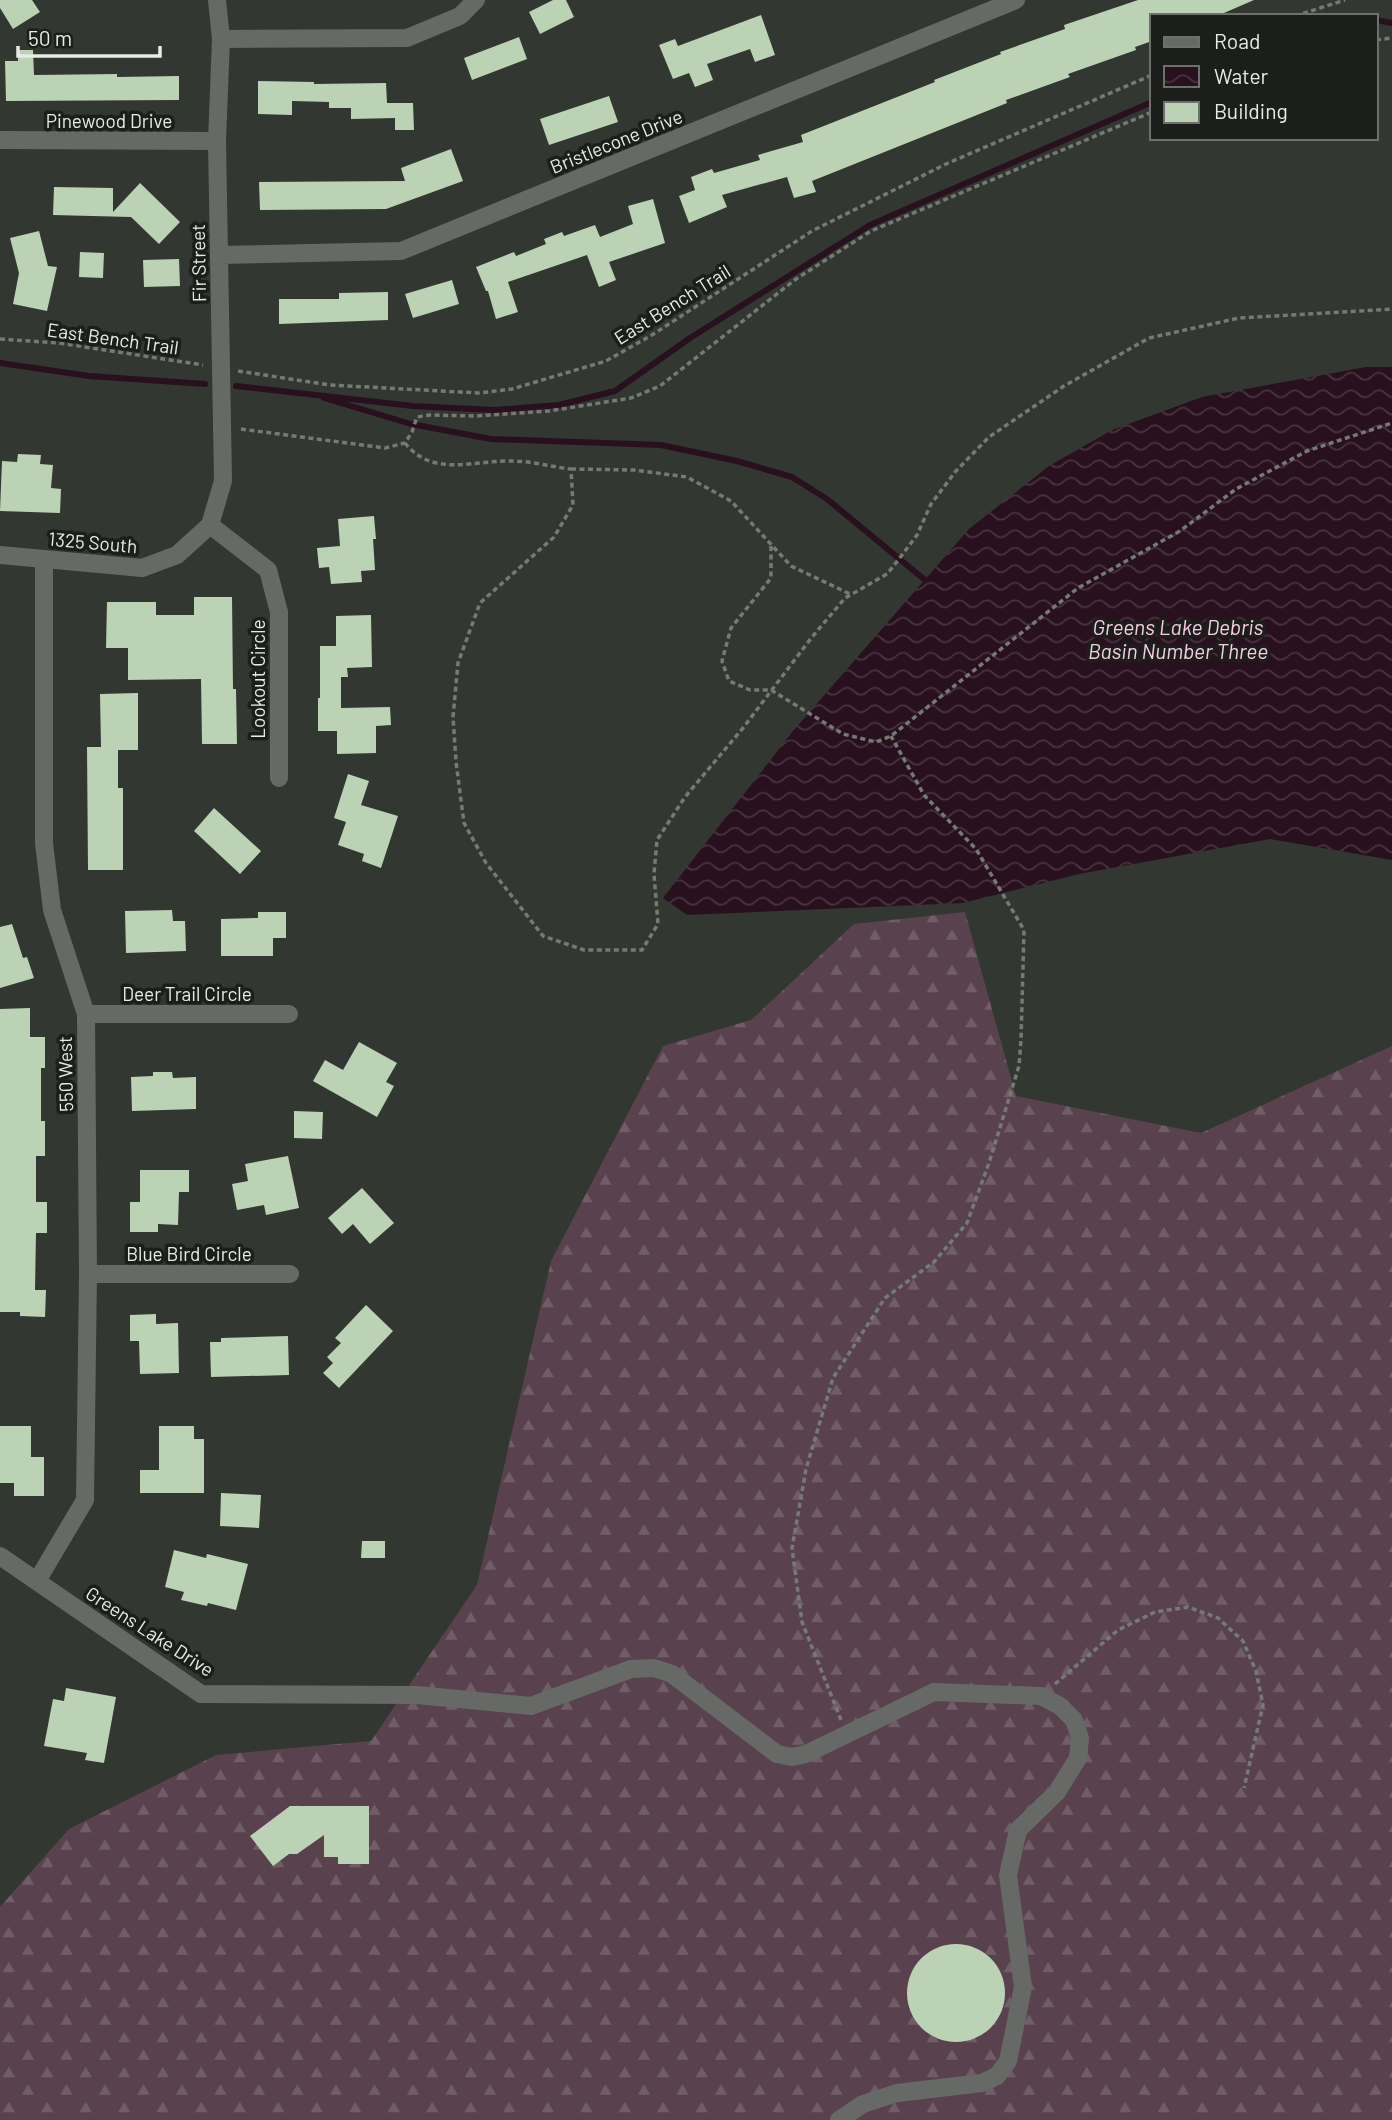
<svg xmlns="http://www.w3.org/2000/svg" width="1392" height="2120" viewBox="0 0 1392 2120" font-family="Barlow,sans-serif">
<defs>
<pattern id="forest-firs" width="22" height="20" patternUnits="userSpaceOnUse" patternTransform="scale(1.75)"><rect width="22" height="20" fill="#59424e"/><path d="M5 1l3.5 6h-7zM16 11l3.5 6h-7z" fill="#715d68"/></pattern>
<pattern id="water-waves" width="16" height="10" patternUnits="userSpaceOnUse" patternTransform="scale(1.75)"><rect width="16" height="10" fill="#29101f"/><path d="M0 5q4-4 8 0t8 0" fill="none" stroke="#483340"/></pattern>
</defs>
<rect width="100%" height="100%" fill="#323731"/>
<path fill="url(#forest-firs)" d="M965,912L1016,1096L1201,1133L1392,1046V2120H0V1907L69,1829L216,1755L371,1741L477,1585L551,1261L663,1046L751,1020L854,924Z"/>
<path fill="url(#water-waves)" d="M1366,367H1392V860L1270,839L1079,874L963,903L687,915L663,898L793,731L969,529L1049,466L1112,430L1202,397Z"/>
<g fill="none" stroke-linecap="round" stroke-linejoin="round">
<path stroke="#29101f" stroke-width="6" d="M1376,20L1392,23
M0,363L89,376L205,384
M236,386L413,406L494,410L559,405L615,391L690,338L870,225L1152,102
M324,398L411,424L491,439L661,445L737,461L792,477L827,499L925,580"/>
</g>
<path fill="#bcd2b5" d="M0,0H32L40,12L13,29L0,8Z
M553,0H566L574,17L540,34L529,12Z
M1138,0H1254L1217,16H1152V41L1135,47L1136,50L1068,74L1070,77L1006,100L1007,103L812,181L816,192L794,198L787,177L722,195L727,207L689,223L679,196L695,190L691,177L712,169L714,173L760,160L758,155L803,142L801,135L935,82L934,80L1001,54L1000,52L1065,29L1064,25Z
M761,15L775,55L755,62L750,49L707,64L713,80L695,87L689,73L673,79L659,45L675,39L678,46Z
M519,37L527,59L472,80L464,58Z
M18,50H33L34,75L117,74V77L179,76V100L6,101L5,61H18Z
M258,81L314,82V84L386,83L387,103H413L414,130H395V118L351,119V108H329V102L292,101V115L258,114Z
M609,96L618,122L549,145L540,119Z
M451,149L463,181L386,209L260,210L259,182L405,181L401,168Z
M140,183L180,222L159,244L131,217L53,215L54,187L113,188V212Z
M653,199L665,243L609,262L616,280L599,287L587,255L508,282L518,312L496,319L488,291H486L476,267L514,252L516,256L546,244L544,239L562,232L564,236L595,225L600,237L633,224L628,206Z
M39,231L48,266L57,267L47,311L13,304L19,273L10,238Z
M80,252L104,253L103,278L79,277Z
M179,259L180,286L144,287L143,260Z
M452,280L459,304L413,318L405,294Z
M388,292V320L279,324V299H339V293Z
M18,454L41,455L40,464L53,465L51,488L61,489L60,513L0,511L2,461L17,462Z
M374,516L376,539H373L375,570L361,571L362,582L331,584L329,567L319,568L317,548L340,546L338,519Z
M194,597H232L233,689H236L237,744H202L201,679L128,680V648H106L107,602H156V615H194Z
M371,615L372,667L347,668L348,677H341V708L390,707L391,725L376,726V753L337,754V731H318V698H320V646H336V616Z
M138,693V750H118V788H123V870H88L87,747H101L100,694Z
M348,774L369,781L361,805L398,816L381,868L362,861L364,854L338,845L346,822L334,818Z
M214,808L261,851L240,874L194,831Z
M172,910L173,921H185L186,951L126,953L125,911Z
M258,912H286V938H273V956H221V919L258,918Z
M12,924L23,958L27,957L34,978L0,988V927Z
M30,1008V1037H45V1068H41V1121H45V1156H36V1202H47V1233H36L35,1290H46L45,1317L20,1316V1312H0V1009Z
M359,1042L397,1063L386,1082L394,1086L377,1117L313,1081L325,1060L343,1070Z
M153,1072H172L173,1078L196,1077V1109L132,1111L131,1077L153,1076Z
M294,1111L323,1112L322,1139L294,1138Z
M288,1156L299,1208L266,1215L264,1205L237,1210L232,1184L248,1181L245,1164Z
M140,1170H189V1192H179L178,1225L158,1224V1232H130V1202H140Z
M362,1188L394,1223L370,1244L353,1224L342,1234L328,1218Z
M366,1305L393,1331L339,1388L323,1373L333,1363L327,1357L341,1343L335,1338Z
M156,1314V1324L178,1323L179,1373L140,1374L139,1341H130V1315Z
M288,1336L289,1375L211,1377L210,1342H221V1338Z
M0,1426H31V1457H44V1496H14V1483H0Z
M159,1426H194V1439H204V1493H140V1470H159Z
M221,1493L261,1495L259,1528L220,1526Z
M362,1541H385V1558H361Z
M174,1550L206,1558L207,1554L248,1564L236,1610L208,1603L207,1606L181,1600L184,1592L165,1587Z
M66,1688L116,1697L104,1763L85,1760L87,1753L44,1746L53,1699L64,1701Z
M290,1806H369V1864H338V1857H324V1835L297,1854H289L273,1866L250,1836Z
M907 1993a49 49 0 1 1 98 0a49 49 0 1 1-98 0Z"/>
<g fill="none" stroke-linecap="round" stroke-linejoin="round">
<path stroke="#767a75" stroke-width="3.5" stroke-dasharray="5 3.5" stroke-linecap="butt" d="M1295,16L1345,0
M1376,40L1392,38
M0,339L59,343L203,365
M238,371L330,385L479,393L512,389L606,361L652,335L812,231L946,164L1152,75
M241,429L385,448L405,443L412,432L417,417L430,415L476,416L549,411L631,398L660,386L796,279L871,231L1152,112
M405,443C433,478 473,460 512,461C531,461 552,467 571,469L573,505L554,537L480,603L458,663L453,717L456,762L464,823L486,863L543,936L584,950H642L658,924L654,874L657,840L685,797L743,728L812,637L845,598L887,574L899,559L917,535L931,504L956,471L989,437L1064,386L1149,338L1239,318L1392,309
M571,469L634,470L687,477L731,501L791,566L850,594
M771,546V578L731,628L722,661L729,681L750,690H771L843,734L876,742L891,736L1078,588L1180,531L1236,489L1307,451L1392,423
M1055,1684L1118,1630L1155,1612L1188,1607L1218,1618L1243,1641L1256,1671L1263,1705L1244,1788
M841,1720L802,1622L792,1548L806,1469L833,1378L885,1298L934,1262L967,1223L989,1163L1019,1066L1021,1040L1024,930L976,849L924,795L891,736"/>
<path stroke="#676966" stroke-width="18" d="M221,39L407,38L460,16L476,0
M0,140L217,141
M219,255L401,251L1016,0
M210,525L223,481L217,141L221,39L217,0
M210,525L268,570L279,612V778
M0,555L142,568L177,555L210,525
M86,1014H289
M88,1274H290
M0,1556L201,1694L417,1695L531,1706L631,1669L654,1668L672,1674L777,1754L792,1757L806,1754L934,1692L1041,1696L1060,1706L1074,1720L1080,1738L1078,1758L1057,1792L1018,1830L1008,1875L1023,1987L1008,2061L997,2076L982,2083L897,2093L863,2104L839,2120
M37,1581L85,1500L88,1274L86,1014L52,910L44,843V559"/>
</g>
<g text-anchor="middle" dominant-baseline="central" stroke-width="7" stroke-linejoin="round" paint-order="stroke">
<g font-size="19" fill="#e8ebe7" stroke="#1b1e1b">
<text x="109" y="120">Pinewood Drive</text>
<text transform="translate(616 141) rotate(-22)">Bristlecone Drive</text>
<text transform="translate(198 263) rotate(-91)">Fir Street</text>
<text transform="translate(672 304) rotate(-32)">East Bench Trail</text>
<text transform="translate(113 338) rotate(8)">East Bench Trail</text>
<text transform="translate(93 542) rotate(5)">1325 South</text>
<text transform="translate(257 679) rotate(-90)">Lookout Circle</text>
<text x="187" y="993">Deer Trail Circle</text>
<text transform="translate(65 1074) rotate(-91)">550 West</text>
<text x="189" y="1253">Blue Bird Circle</text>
<text transform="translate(150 1631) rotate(33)">Greens Lake Drive</text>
</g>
<g font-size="21" font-style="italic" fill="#facbe3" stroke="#1b1e1b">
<text x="1178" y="626">Greens Lake Debris<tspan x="1178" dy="24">Basin Number Three</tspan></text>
</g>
</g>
<rect x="1150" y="14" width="228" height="126" fill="#1b1e1b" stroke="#6d706d" stroke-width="2"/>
<rect x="1164" y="37" width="35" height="10" fill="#676966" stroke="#6d706d" stroke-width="2"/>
<text x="1214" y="49" font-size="21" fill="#e8ebe7">Road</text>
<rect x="1164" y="66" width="35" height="21" fill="url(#water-waves)" stroke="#6d706d" stroke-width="2"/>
<text x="1214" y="84" font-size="21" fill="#e8ebe7">Water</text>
<rect x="1164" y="102" width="35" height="21" fill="#bcd2b5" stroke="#6d706d" stroke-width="2"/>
<text x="1214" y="119" font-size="21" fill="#e8ebe7">Building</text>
<path d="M18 46v10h142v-10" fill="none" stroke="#e8ebe7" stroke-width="3.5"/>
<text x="28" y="46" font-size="21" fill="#e8ebe7" stroke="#1b1e1b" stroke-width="5" paint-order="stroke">50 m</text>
</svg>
